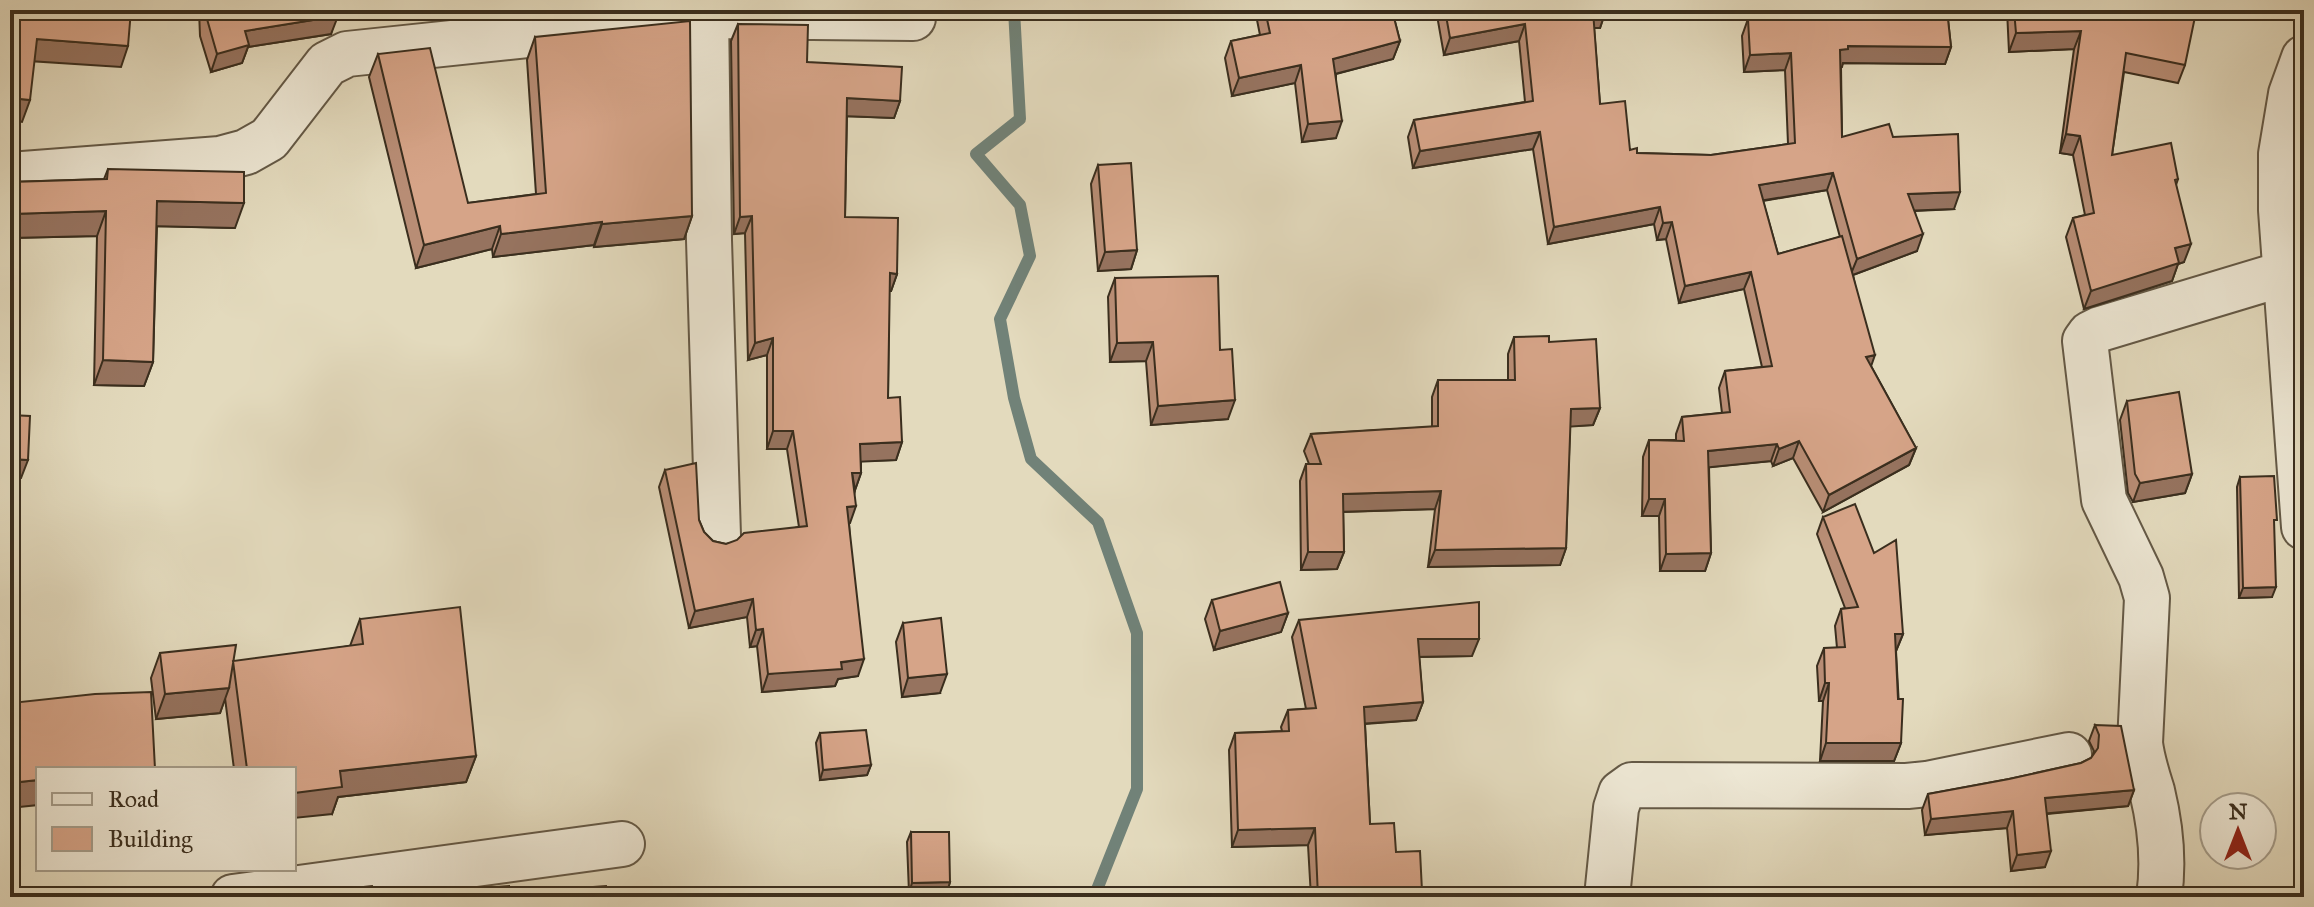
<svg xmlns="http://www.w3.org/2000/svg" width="2314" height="907" viewBox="0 0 2314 907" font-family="'IM FELL Great Primer',serif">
<rect width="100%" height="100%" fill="#e3dabd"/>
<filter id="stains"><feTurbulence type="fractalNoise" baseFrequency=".0025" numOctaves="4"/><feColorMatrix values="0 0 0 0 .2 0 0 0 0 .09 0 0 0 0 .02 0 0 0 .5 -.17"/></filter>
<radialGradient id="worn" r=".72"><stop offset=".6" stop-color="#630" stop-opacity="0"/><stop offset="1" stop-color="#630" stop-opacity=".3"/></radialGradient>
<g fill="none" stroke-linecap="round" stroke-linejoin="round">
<path stroke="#718278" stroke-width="12" d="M1014,10L1020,119L976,154L1020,205L1030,256L1000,319L1014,398L1031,459L1098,522L1137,633V789L1094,897"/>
<defs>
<path id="street" d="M706,10L709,240L718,536
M2304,58L2291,94L2281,154V210L2304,527
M10,175L220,159L246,152L269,139L327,64L347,54L707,16L913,18
M233,897L622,844
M1607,897L1616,808L1621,793L1632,785L1907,786L1927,784L2069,755
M2159,897C2164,863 2160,824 2152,791C2147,775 2142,760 2140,743L2147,598L2141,577L2104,500L2085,341L2090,334L2100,329L2286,273"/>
</defs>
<use href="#street" stroke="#645946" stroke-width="48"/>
<use href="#street" stroke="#ede7d4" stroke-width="44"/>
</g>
<path fill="#b88d75" stroke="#3a2e1e" stroke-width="2" fill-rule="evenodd" d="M199,10H337L331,34L248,47L242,63L211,72L200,36Z
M1255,10H1392L1400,41L1393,59L1336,74V138L1302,142L1295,83L1232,96L1225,58L1231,41L1260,35Z
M1442,10H1606L1600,28H1594L1600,104L1630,150L1637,153L1711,155L1788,144L1785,70L1744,72L1742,36L1748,19L1875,12V10H1947L1951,47L1945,64L1843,63L1841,67L1842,137H1893L1954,209L1915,211L1917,251L1853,275L1871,366L1916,448L1909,465L1823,512L1793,458L1773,466L1771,461L1709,467L1711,553L1705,571H1660L1659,516H1642L1643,457L1649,440H1676V434L1682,417L1722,413L1719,388L1725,371L1762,367L1744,289L1679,303L1666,239L1657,240L1654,224L1548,244L1533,149L1413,168L1408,137L1414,120L1525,102L1519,41L1444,55L1438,21ZM1827,190L1840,237L1778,254L1763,201Z
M2007,10H2184L2185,65L2178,83L2124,72L2112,155L2178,179L2176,185L2184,262L2178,264L2172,281L2084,309L2066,237L2073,218L2085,215L2073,155L2060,153L2074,49L2009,52Z
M738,24L807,62L900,101L894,118L847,116L845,217L897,274L891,291H889L888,398L902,442L896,460L861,461V473L855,490L849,523L858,676L838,679L835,686L762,692L757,646L750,647L747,617L689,628L659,487L665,470L699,520L704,532L713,541L726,544L799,527L787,449H767V355L748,360L745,233L734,234L731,41Z
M535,37L692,216L684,239L594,247V245L493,257L492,249L416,268L369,77L378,54L468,203L536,194L527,60Z
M1098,165L1137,250L1131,269L1098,271L1091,184Z
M108,169L235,228L157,226L153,362L144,386L94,385L97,236L10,238V182L104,179Z
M1115,278L1220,350L1228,419L1151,425L1146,361L1110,362L1108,297Z
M1514,337L1549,342L1600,408L1593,425L1570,426L1566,548L1560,565L1428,567L1435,509L1343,512L1344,552L1337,569L1301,570L1300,481L1306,464H1309L1304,451L1311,434L1432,427V397L1438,380H1508V354Z
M2127,401L2192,474L2185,493L2133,502L2128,493L2120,420Z
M2240,477L2274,528L2272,597L2239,598L2237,487Z
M1823,517L1903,634L1896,651L1901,743L1894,761H1820L1823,701H1819L1817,666L1824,648H1837L1835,626L1841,609L1845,608L1817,534Z
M1212,600L1288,613L1281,632L1214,650L1205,619Z
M360,619L476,756L466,782L338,797L332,814L294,769H234L225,698L220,713L156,719L151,678L160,653L233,663L350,646Z
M1299,620L1472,656L1419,657L1423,702L1416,720L1365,724L1370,824L1396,852L1420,897H1311L1308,845L1232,847L1229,750L1235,733L1282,731L1281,727L1288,710L1306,709L1292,637Z
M903,623L940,693L902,697L896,642Z
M2095,725L2134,790L2128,806L2047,814L2045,867L2011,871L2007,828L1925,835L1922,810L1928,794L2009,779L2081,763L2091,758L2093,755L2094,751L2089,741Z
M820,733L871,765L867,775L820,780L816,743Z
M911,832L950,882L947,892L909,893L907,842Z"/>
<path fill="#96735f" stroke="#3a2e1e" stroke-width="2" d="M1606,10L1600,28H1587L1593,11Z
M338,16L331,34L248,47L242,63L211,72L217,54L245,31Z
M1525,24L1519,41L1444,55L1450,38Z
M2081,31L2074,49L2009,52L2016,33Z
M37,39L128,46L121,67L29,61Z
M1400,41L1393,59L1327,76L1333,59Z
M1848,46L1951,47L1945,64L1843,63L1842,67H1834L1840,50Z
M1791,53L1785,70L1744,72L1750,55Z
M1301,65L1295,83L1232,96L1239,78Z
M10,98L30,100L22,122L10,120Z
M847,98L900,101L894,118L841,116Z
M1342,121L1336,138L1302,142L1308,124Z
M1540,132L1533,149L1413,168L1420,151Z
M2066,134L2080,136L2073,155L2060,153Z
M1833,173L1827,190L1753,202L1759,185Z
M1960,192L1954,209L1902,211L1908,194Z
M157,201L244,203L235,228L148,226Z
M1660,207L1654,224L1548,244L1554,227Z
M106,211L97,236L10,238V214Z
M692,216L684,239L594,247L602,224Z
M752,216L745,233L734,234L740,217Z
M602,222L594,245L493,257L501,234Z
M1672,222L1666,239L1657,240L1663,223Z
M500,226L492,249L416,268L424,245Z
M1923,234L1917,251L1850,276L1857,259Z
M2191,244L2184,262L2178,264L2172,281L2084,309L2091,291L2175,248Z
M1137,250L1131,269L1098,271L1105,252Z
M1751,272L1744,289L1679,303L1685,286Z
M890,273L897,274L891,291H883Z
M773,338L767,355L748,360L755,343Z
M1153,342L1146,361L1110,362L1117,343Z
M1875,355L1869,372L1866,357Z
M103,360L153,362L144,386L94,385Z
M1235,400L1228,419L1151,425L1158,406Z
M1600,408L1593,425L1565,427L1571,409Z
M773,431H793L787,449H767Z
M1799,441L1793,458L1773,466L1779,449Z
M902,442L896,460L854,462L860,444Z
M1777,444L1771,461L1702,468L1708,451Z
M1916,448L1909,465L1823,512L1829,495Z
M10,459L28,460L21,478H10Z
M852,473H861L855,490Z
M2192,474L2185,493L2133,502L2140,483Z
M1441,491L1435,509L1336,512L1343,494Z
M1649,499H1665L1659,516H1642Z
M856,506L850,523L841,524L847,507Z
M1566,548L1560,565L1428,567L1435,550Z
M1308,552H1344L1337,569L1301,570Z
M1711,553L1705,571H1660L1666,554Z
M2276,587L2272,597L2239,598L2243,588Z
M753,599L747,617L689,628L695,611Z
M1288,613L1281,632L1214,650L1220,631Z
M763,629L757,646L750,647L756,630Z
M1895,634H1903L1896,651L1888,652Z
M1418,639H1479L1472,656L1412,657Z
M864,659L858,676L838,679L835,686L762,692L768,674Z
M947,674L940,693L902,697L908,678Z
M1825,683H1829L1823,701H1819Z
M229,688L220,713L156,719L165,694Z
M1423,702L1416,720L1358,724L1364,707Z
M1826,743H1901L1894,761H1820Z
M476,756L466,782L338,797L332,814L294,818V793L340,771Z
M871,765L867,775L820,780L823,770Z
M38,780V805L10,808V783Z
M2134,790L2128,806L2040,814L2045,798Z
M2013,811L2007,828L1925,835L1931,819Z
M1315,828L1308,845L1232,847L1238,830Z
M2051,851L2045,867L2011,871L2017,855Z
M950,882L947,892L909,893L912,883Z
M1399,891H1422L1420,897H1397Z"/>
<path fill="#d6a488" stroke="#3a2e1e" stroke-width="2" d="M10,10H131L128,46L37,39L30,100L10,98Z
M206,10H337L338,16L245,31L249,45L217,54L207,19Z
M1265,10H1392L1400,41L1333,59L1342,121L1308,124L1301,65L1239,78L1231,41L1270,33Z
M1445,10H1606L1593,11L1600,104L1625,101L1630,150L1637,148V153L1711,155L1795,143L1791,53L1750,55L1748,19L1881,12V10H1947L1951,47L1848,46V49L1840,50L1842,137L1889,124L1893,137L1958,134L1960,192L1908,194L1923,234L1857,259L1833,173L1759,185L1778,254L1842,236L1875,355L1866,357L1916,448L1829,495L1799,441L1779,449L1777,444L1708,451L1711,553L1666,554L1665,499H1649V440L1684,441L1682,417L1730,412L1725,371L1772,366L1751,272L1685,286L1672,222L1663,223L1660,207L1554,227L1540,132L1420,151L1414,120L1533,101L1525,24L1450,38Z
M2014,10H2184L2196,12L2185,65L2126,53L2112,155L2171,143L2178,179L2175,180L2191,244L2175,248L2179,263L2091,291L2073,218L2094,213L2080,136L2066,134L2081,31L2016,33Z
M690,21L692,216L602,224V222L501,234L500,226L424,245L378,54L430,48L468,203L546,193L535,37Z
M738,24L808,25L807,62L902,67L900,101L847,98L845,217L898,218L897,274L890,273L888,398L900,397L902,442L860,444L861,473H852L856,506L847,507L864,659L841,662L842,669L768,674L763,629L756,630L753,599L695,611L665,470L696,463L699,520L704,532L713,541L726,544L737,540L744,533L807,526L793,431H773V338L755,343L752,216L740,217Z
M1131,163L1137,250L1105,252L1098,165Z
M108,169L244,172V203L157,201L153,362L103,360L106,211L10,214V182L107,179Z
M1218,276L1220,350L1232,349L1235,400L1158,406L1153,342L1117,343L1115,278Z
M1549,336V342L1596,339L1600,408L1571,409L1566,548L1435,550L1441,491L1343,494L1344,552H1308L1306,464H1321L1311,434L1438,426V380H1515L1514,337Z
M2179,392L2192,474L2140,483L2135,474L2127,401Z
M10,415L30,416L28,460L10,459Z
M2274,476L2277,520H2274L2276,587L2243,588L2240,477Z
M1855,504L1874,553L1896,540L1903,634H1895L1898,699H1903L1901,743H1826L1829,683H1825L1824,648L1845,647L1841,609L1858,607L1823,517Z
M1280,582L1288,613L1220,631L1212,600Z
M1479,602V639H1418L1423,702L1364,707L1370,824L1394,823L1396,852L1420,851L1422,891H1399L1400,897H1318L1315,828L1238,830L1235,733L1289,731L1288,710L1316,708L1299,620Z
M460,607L476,756L340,771L342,787L294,793V769H247L233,661L363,644L360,619Z
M941,618L947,674L908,678L903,623Z
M236,645L229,688L165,694L160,653Z
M10,679L12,703L95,694L151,692L155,769H38V780L10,783Z
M2095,725L2121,726L2134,790L2045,798L2051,851L2017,855L2013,811L1931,819L1928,794L2009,779L2081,763L2091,758L2098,748L2099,735Z
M866,730L871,765L823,770L820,733Z
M911,832H949L950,882L912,883Z
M372,886L374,896L509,886V893L606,886L607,897H269Z"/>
<rect width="2314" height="907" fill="none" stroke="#e3dabd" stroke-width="40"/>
<rect x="12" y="12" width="2290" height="883" fill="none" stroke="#3a2e1e" stroke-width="4"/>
<rect x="20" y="20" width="2274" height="867" fill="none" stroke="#3a2e1e" stroke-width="2"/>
<rect x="36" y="767" width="260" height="104" fill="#ede7d4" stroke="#a59d8b" stroke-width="2"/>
<rect x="52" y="793" width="40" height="12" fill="#ede7d4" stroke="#a59d8b" stroke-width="2"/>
<text x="108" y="807" font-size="24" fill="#3a2e1e">Road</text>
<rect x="52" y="827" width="40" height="24" fill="#d6a488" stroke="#a59d8b" stroke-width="2"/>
<text x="108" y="847" font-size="24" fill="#3a2e1e">Building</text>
<g transform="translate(2238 831)"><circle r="38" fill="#ede7d4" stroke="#a59d8b" stroke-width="2"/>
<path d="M0-6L14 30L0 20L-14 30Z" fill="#8f2418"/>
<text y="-12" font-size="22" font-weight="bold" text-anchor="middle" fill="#3a2e1e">N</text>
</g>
<rect width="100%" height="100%" filter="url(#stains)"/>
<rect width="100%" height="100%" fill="url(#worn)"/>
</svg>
